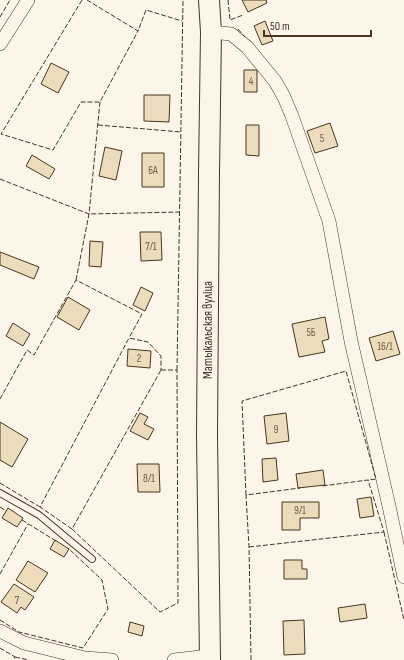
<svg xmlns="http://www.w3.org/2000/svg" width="404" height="660" viewBox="0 0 404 660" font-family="'Sofia Sans Condensed',sans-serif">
<rect width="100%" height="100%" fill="#fbf6e9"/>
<path fill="#ecdcbc" stroke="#4a3520" d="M242,0H266L267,3L248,12Z
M265,21L273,41L262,45L254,26Z
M51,63L69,72L58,93L41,84Z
M244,70H257V92H244Z
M144,95H170L169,122L144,121Z
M330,123L338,146L315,153L307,131Z
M246,125H259V156L246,155Z
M105,147L122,151L116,180L99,176Z
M142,153H164V187H142Z
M32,155L55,169L49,179L26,166Z
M140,232H161L162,260L141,261Z
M90,241L103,242L101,267L89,266Z
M0,252L39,267L34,279L0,265Z
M141,287L153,293L145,311L133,305Z
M68,297L90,310L79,330L57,317Z
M325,317L329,339L322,341L325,352L299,357L292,324Z
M13,323L30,334L23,346L6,336Z
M393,331L400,354L376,361L369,338Z
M128,349L151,351L150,368L127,366Z
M140,413L148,417L144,424L154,429L148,440L130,431Z
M286,413L289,441L267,444L264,416Z
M0,422L28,439L12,467L0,460Z
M276,458L278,480L263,482L262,459Z
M137,464H159L160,492H138Z
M323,470L325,485L298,488L296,474Z
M371,497L374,516L360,518L357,499Z
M282,502H319V518H300V530H282Z
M8,508L23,518L17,527L2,518Z
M55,540L69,549L64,557L50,549Z
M284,560H302V569H307V579H284Z
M28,561L48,573L35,592L16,580Z
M14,584L34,597L25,610L21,607L17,613L1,602Z
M365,604L367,618L340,622L338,608Z
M304,620L305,654L284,655L283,621Z
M130,622L144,626L142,636L128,632Z"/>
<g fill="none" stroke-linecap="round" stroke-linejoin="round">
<defs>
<path id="service" d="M0,493L39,515L92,559"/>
<path id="minor" d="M211,32L231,34L247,47L275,81L284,97L292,116L329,221L351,341L389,506L404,577
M0,44L28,0
M0,631L24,643L85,658L112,660
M174,660L210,656"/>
<path id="primary" d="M209,0L211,32L209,173L207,435L210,660"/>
</defs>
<use href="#service" stroke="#4a3520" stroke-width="8"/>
<use href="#minor" stroke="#4a3520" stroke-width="14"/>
<use href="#primary" stroke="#4a3520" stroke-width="22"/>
<use href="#service" stroke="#fbf6e9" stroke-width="6"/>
<use href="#minor" stroke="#fbf6e9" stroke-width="13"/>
<use href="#primary" stroke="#fbf6e9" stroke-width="20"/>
<path stroke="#4a3520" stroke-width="1" stroke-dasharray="5 2" stroke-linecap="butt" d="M82,0L1,134L53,150L81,102H100L138,31
M87,0L138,31L146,10L182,21
M228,0L230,20L243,15
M0,17L10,0
M238,29L245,37
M98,125L181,132
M0,179L89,214L180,212
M76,280L89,214L100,102
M161,370H177L178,603L160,612L72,529Z
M177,370L183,0
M0,399L27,350L34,355L76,280L142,314L129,338
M0,483L40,507
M246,495L242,401L346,371L376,479L368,480
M0,507L6,511
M22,520L56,541
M72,529L40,507L129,338L148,342L161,356V370
M384,532L404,620
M249,547L384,532L368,480L322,486
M0,574L28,524
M0,620L19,632L83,648L108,609L102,580L68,548
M0,648L15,657L14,660
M15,657L29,660
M251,660L249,547L246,495L300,488"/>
</g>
<g text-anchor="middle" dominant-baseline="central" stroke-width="3" stroke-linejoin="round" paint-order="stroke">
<g font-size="11" fill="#725f47">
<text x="251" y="81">4</text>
<text x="322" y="138">5</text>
<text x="153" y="170">6А</text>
<text x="151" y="246">7/1</text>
<text x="311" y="332">5Б</text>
<text x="385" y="346">16/1</text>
<text x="139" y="358">2</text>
<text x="276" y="429">9</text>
<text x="149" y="478">8/1</text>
<text x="300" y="510">9/1</text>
<text x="17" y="600">7</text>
</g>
<g font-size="13" fill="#4a3520" stroke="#fbf6e9">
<text transform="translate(208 330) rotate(-90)">Матыкальская вуліца</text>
</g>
</g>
<path d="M264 30v6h107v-6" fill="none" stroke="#4a3520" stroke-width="2"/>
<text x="270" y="30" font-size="12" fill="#4a3520" stroke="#fbf6e9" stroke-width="3" paint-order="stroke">50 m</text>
</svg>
